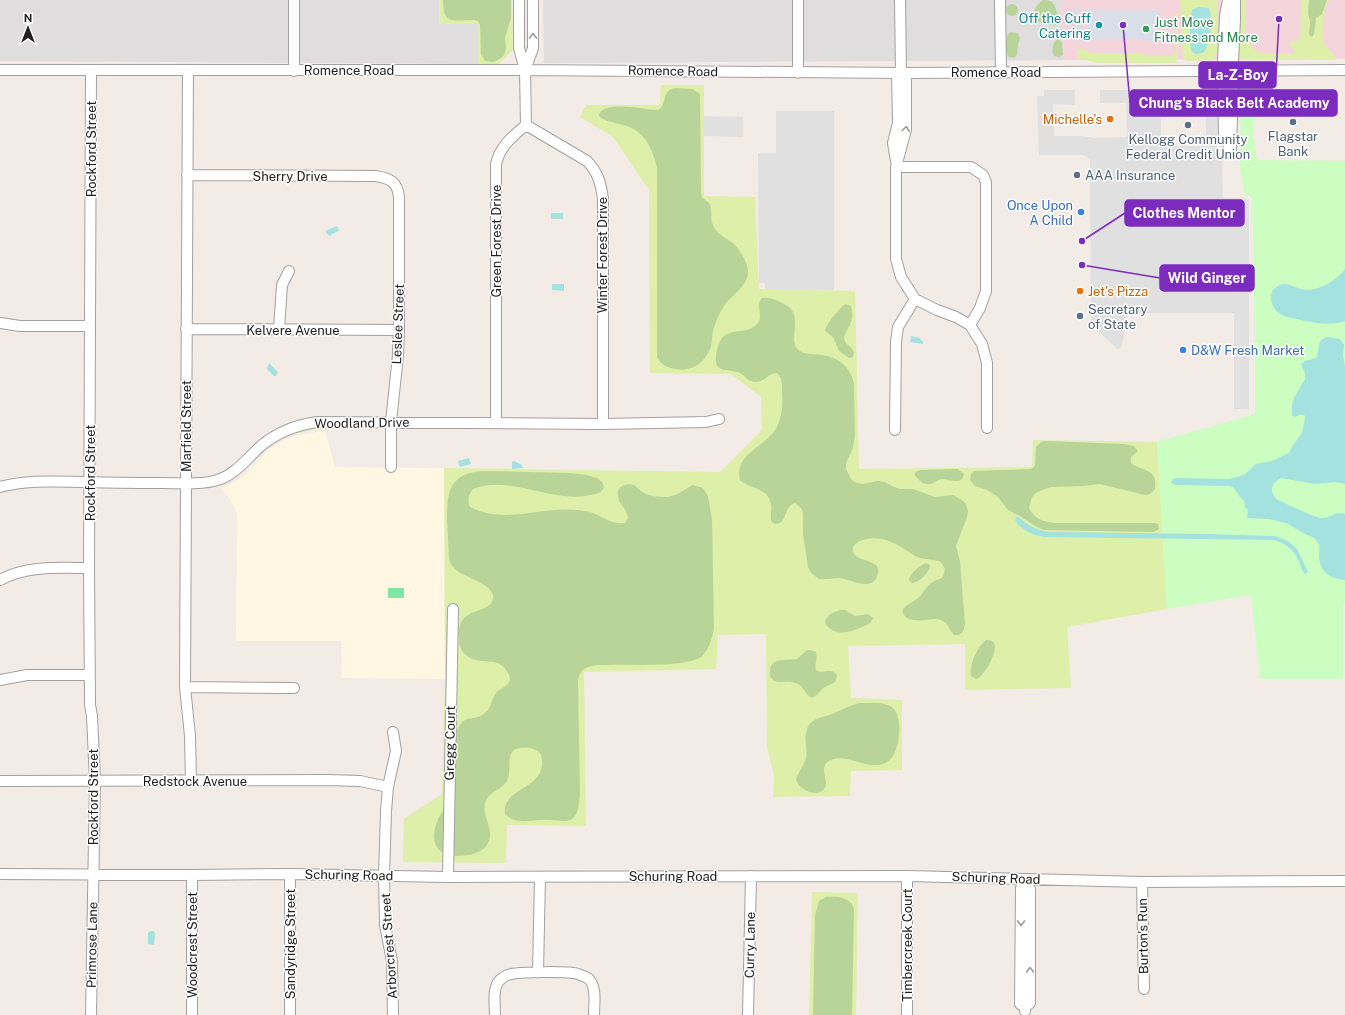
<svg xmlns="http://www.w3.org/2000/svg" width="1345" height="1015" viewBox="0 0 1345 1015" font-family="'Public Sans',sans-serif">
<rect width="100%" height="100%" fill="#f2ebe6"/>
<path fill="#dfddde" d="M0,0H439V24H478V64L0,61Z
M543,0H1061L1064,60L544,63Z"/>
<path fill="#f3d5db" d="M1061,0H1345V59L1064,60Z"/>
<path fill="#fff7e2" d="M325,431L335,467L444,468L445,679L342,678L341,641H236L237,514L230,499L221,488L233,483L243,476L267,451L280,442L297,435Z"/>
<path fill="#deefa9" d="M439,0H512L513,50L498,65L478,64V24H439Z
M1180,0H1218L1217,53L1213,60L1188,61L1183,58Z
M1239,0H1245V42H1250L1255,50L1260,53L1294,54V47L1290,46V42L1300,40L1301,0H1329C1323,9 1320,37 1326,46C1329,51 1334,53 1335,58L1333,60L1242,59L1238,55Z
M1175,11L1177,13L1178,59L1175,63H1098L1078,58L1077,51L1081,48L1090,53H1140L1147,56H1174L1176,53Z
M661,85H704V196L755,197L759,289L855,291L859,469L1032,467L1033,440L1157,442L1167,609L1067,627L1071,688L965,690V644L848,646L851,698L902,700V770L851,771L850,796L773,797L774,774L767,747L766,634L718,635L716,669L584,672L586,826L507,825L506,863L403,862L404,819L442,794L445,679L444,468L720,472L762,430L761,397L731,374L650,373L649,190L613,137L580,117L586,105H660Z
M316,427H334V429L310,430L295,434L298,430Z
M812,892L858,893L856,1015H809Z"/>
<path fill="#b9d498" d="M443,0H511V18L505,38L506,48L504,55L501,58L494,62L485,61L481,54L480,25L478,21L474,20C453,20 443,26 443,0Z
M1043,0C1058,0 1053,9 1061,20L1060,24C1052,27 1042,24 1035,19C1032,12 1036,4 1043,0Z
M1309,0H1327L1322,14L1316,18L1314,34L1312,37L1309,35L1310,21L1308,13Z
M1006 10a6 6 0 1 1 12 0a6 6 0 1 1-12 0Z
M1011,32L1017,33L1020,38L1018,44L1017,55L1014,58L1009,57C1005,52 1005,40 1008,34Z
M1058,38L1060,39L1062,43L1063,55L1059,57L1054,56C1051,50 1053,42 1058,38Z
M675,88L693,89L700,94L701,193L702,197L710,204C712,211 710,218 713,225C717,236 728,238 735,245C741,252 748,263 748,272C747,288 732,294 724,306C719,314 715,322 713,331C712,336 712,342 711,346C706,362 692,372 676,369C667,368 661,365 657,357V167C651,145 644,129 619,124C612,122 604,121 599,116C601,99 645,110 658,110C669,104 659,92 675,88Z
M762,298C769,297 774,299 780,302C799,310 795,320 794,338C794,341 794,344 796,347C802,356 812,353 822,355C838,357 850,366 854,383L855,435L853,448L846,463V469L851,479L856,483L862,484L878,481L885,482L894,487L900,489H913L935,497L953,495L962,500L966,504L968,511L967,517L956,546L960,561L965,624C964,631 962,636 954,635C949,630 949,624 943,621C934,616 924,622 915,620C911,620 907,619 904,615C898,607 913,603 918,598C923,594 925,588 930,584C934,580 939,580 943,577L945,569L941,562C934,559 927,560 920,558C914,556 910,552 904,549C891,540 873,534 858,542C854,544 852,548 853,552C856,560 868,559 874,564C878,566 879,570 878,574C872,594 850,578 838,578C831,578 826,580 819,579L811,573L808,567L803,534V514L802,509L795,503C783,506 788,524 775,524L771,521C770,515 772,510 771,505C769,487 750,490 740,480C734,454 763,448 775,430C782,419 783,405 782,393C782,385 783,379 777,373C768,373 764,383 755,382C748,382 746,376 740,373C734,370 725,371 719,368C712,363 718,341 724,336C733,329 747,333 755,326C766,318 754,306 762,298Z
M846,304L851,306C855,320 849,325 844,337C844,344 851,346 854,352L853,357L849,358L839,351L833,337L825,331C826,324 840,307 846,304Z
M1046,441L1124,444L1134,446L1138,451L1131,457V463C1143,472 1158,468 1155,489L1150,494L1145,495L1100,484L1083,486L1052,487L1044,489L1036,493L1032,497L1029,508C1034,519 1044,522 1055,523H1155L1158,524L1159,529L1153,532L1044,530L1035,526L1020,516L1008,510L997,496L987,490L975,486L970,480L971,474L974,471L1031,469L1034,467L1035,465L1036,447L1041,442Z
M954,469H958L964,474C962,486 950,479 942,479C938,479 935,483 930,484C924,485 918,480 915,475V472L920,470Z
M483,471L570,473L586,475L597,478L602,482L604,487L601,492C557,509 515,473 473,489C468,496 467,499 470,507C506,525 540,506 578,510C582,511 588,511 593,513C603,517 613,525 625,523L628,518C627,508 619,505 618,497C616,487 625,482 634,485C637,487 640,491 644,493C650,496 658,497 665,497C676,497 683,490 693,485L703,488L708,496L712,519L714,628C712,638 710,648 702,656C688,668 630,664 610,665C603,665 593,664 586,668C580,671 578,677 578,683L580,795C579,802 579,811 575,816C568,824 560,820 551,820C536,818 517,827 505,814C504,807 506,802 511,797C523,786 544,781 542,760C542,755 540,752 536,750C531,748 526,747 521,748C503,749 513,771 507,781C502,790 487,792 485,804C482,817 495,830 488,843C485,850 476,854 468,855C440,860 427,846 438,819C441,813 445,808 447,803C449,797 449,790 449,784C451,768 453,752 455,736C463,710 473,724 486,712C492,707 491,699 496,693C499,689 507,687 509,682C511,679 510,676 508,673C498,654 479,667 466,655C461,651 459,645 459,639C455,603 492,617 493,597C494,583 460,577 452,566C450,563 449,560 449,557C448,545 448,533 447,520C447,491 450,473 483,471Z
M926,563L930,565C930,572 920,582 912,583L909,580C910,573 920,565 926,563Z
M841,610H845L855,616L868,614L873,618C871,624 867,625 862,627C849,633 834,637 825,623C825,615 834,612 841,610Z
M986,640C1007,638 985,677 976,679L971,676C969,665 977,647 986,640Z
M807,650H810L816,652C818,660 814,664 816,670C823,675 833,666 837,676L835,682L823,688L817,695L812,698C805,695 805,688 798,684C791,680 782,683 774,681L770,676C768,656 785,661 797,659Z
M860,703C871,703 884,701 893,708C904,718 900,754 887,762C869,773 849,752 831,760C819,765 826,775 826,784C825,794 814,794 807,791C801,788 798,785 796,780C798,772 804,766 806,758C808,750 804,741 806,733C809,716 825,718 837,712C845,708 851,705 860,703Z
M826,897C837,896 851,897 854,909L852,1015H813L815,916L819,901Z"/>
<path fill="#ccfec1" d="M1241,85H1259L1253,131L1257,160L1345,161V603H1343V679H1260L1251,595L1167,609L1157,442L1255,414V343L1252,198L1244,193L1240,166Z"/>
<path fill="#7fe6a3" d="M388,588H404V598H388Z"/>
<path fill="#e0e0e0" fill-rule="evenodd" d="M1044,90H1075V105L1053,104L1054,136H1083L1094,138L1127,137L1126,103H1100V90H1201L1210,93L1214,97L1218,107L1217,145L1222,160L1223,198L1249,199V409H1234V313H1127L1122,346L1118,350L1091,324L1090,160L1084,155H1039L1037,96H1044ZM1161,98H1192V108L1201,107V102H1206V146H1161Z
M776,111H834V290L765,289V283H759L758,153H776Z
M703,116L743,117V137L703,136Z"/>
<path fill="#dadee8" d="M1075,5H1077L1082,26L1084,31L1087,30V20L1082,12L1083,10H1157L1159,6L1158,40L1153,42L1137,39H1108L1080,41L1077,38L1073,7Z"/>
<path fill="#a4e2e0" d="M1199,7L1209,8C1213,16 1210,47 1203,53L1196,54L1192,52C1189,43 1189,17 1193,9Z
M551,213H563V219H551Z
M337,226L339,231L332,234L330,236L328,235L325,231Z
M1345,269V321C1325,328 1303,320 1284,316C1270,311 1265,290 1280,285C1288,282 1293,287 1301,289C1317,293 1336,281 1345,269Z
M552,284H564V291L552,290Z
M911,336L920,338L921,340L923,341V344L910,342Z
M1328,337L1340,339L1344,345L1343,356L1345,366V484L1336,482L1315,484L1281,478L1274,483C1270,490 1272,495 1278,500C1287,504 1313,517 1321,518C1331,519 1334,510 1345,514V580C1331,579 1319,572 1319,556C1319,552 1320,548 1319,544L1314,538L1305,534L1286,523L1269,519L1247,518L1248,510L1245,507L1244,501L1240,497L1233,487L1228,486L1176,485L1172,484L1171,482L1173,479L1176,478L1229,479L1240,476L1245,474L1256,464L1272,461L1289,453L1293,445L1302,433L1305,418V416C1301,413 1299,415 1295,417L1292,415V405L1294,398L1305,379V374L1301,364L1305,361L1316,358C1321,350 1315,339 1328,337Z
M269,363L278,372L276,376H274L267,369Z
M469,458L471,464L460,467L458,461Z
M514,461L522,465L523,468L512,469V462Z
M1016,517H1019C1028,526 1036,530 1050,532L1210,534L1275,536L1288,541L1297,549L1308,572L1305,574C1302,571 1301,567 1299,562C1294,550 1285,542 1272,540L1044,537C1031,535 1023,531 1015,520Z
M150,931H153L155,933L154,945L148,944V933Z"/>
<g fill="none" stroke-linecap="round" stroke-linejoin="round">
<defs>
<path id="minor" d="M900,0L901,73
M1000,0L1001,72
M1228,0L1225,16L1223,63L1228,70L1233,86L1231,149
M0,70H525L906,73L1345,70
M188,70L185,687L190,736L191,781
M525,70L533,48V0
M294,71V0
M798,73V0
M906,73V130L896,167V259L901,277L915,299L937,310L956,317L970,325L982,344L987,363V428
M526,125L587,161C598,172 601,184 603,199V424
M1231,151L1224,134L1223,86L1228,70L1233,63L1235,19V0
M896,161L893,143L898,123L897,73
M896,167H971L983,175L986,182V291L980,308L970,325
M187,175L375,176C390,178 398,182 399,198V330L398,355L391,422V467
M0,323L20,326H90
M186,329L399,330
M279,329L282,285L289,271
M496,423V164C500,146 513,136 526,125L525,70L519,48V0
M895,430L896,342L898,327L915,299
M0,487C30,479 60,482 90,482C114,483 139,483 163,483C180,483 198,485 214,481C235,476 247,458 262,445C278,432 296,425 317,422L603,424L706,422L719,419
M0,580C28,565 58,568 89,568
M0,680L27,675H90
M185,687L294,688
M393,732L396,751L388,787L386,811L384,876L385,925L392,961L393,1015
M0,781L328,780L360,781L388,787
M0,874L192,875L290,874L448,877L907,876L1142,882L1345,881
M290,874V1015
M192,875V1015
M907,876V1015
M448,877L453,609
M1025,879V886L1021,888L1020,1004L1025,1007
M1142,882L1144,989
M1025,886L1030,889V1003L1025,1007V1011
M538,972L540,877
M91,1015L95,781L92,716L90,705L89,568L91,70
M495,1015C495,1004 492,988 500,980C503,977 507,975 511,974C522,972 568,971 578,974C581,975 586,977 589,979C597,988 594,1004 594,1015
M748,1015L751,876"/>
</defs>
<use href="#minor" stroke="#a1a1a1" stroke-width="12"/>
<use href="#minor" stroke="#fff" stroke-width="10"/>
</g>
<defs><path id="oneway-chevron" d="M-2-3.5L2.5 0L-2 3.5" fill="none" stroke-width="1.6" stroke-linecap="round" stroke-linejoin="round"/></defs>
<g stroke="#9b9b9b">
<use href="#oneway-chevron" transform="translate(533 36) rotate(-90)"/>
<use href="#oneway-chevron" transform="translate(906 129) rotate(-83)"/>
<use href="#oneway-chevron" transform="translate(1021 923) rotate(90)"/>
<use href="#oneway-chevron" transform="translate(1030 970) rotate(-90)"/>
</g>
<circle fill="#0f9aa8" stroke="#fff" stroke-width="1.5" cx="1099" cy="25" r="4"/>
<circle fill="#2e9e5b" stroke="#fff" stroke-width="1.5" cx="1146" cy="29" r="4"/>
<g fill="#e8710a" stroke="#fff" stroke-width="1.5">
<circle cx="1110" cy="119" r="4"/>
<circle cx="1080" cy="291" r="4"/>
</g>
<g fill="#5c6f8a" stroke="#fff" stroke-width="1.5">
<circle cx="1293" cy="122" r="4"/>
<circle cx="1188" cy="125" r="4"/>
<circle cx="1077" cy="175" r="4"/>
<circle cx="1080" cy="316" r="4"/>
</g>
<g fill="#3f7fe0" stroke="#fff" stroke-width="1.5">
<circle cx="1081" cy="212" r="4"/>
<circle cx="1183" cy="350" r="4"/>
</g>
<g text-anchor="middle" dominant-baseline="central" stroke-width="3" stroke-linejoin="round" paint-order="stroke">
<g font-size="13" fill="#0d838f" stroke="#fff" text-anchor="end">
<text x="1091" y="18">Off the Cuff<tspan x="1091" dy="15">Catering</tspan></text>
</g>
<g font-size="13" fill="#27864d" stroke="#fff" text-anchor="start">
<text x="1154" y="22">Just Move<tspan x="1154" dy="15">Fitness and More</tspan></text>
</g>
<g font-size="13" fill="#202020" stroke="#fff">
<text x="349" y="70">Romence Road</text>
<text transform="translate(673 71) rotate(1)">Romence Road</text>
<text x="996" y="72">Romence Road</text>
<text transform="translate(91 149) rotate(-90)">Rockford Street</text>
<text x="290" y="176">Sherry Drive</text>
<text transform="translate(496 241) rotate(-90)">Green Forest Drive</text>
<text transform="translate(602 255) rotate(-90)">Winter Forest Drive</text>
<text transform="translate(398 324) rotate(-88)">Leslee Street</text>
<text x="293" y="330">Kelvere Avenue</text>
<text transform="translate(362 423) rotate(-1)">Woodland Drive</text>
<text transform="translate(186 426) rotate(-90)">Marfield Street</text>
<text transform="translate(90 473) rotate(-90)">Rockford Street</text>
<text transform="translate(450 743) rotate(-89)">Gregg Court</text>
<text x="195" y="781">Redstock Avenue</text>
<text transform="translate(93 797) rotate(-90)">Rockford Street</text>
<text transform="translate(349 875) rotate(1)">Schuring Road</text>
<text x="673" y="876">Schuring Road</text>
<text transform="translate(996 878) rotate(2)">Schuring Road</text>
<text transform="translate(1143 936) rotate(-91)">Burton's Run</text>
<text transform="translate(290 944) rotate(-90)">Sandyridge Street</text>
<text transform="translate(92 945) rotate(-89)">Primrose Lane</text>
<text transform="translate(192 945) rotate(-90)">Woodcrest Street</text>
<text transform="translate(750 945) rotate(-89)">Curry Lane</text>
<text transform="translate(907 945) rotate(-90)">Timbercreek Court</text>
<text transform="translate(389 946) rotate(-94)">Arborcrest Street</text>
</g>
<g font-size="13" fill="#c56008" stroke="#fff" text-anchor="end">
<text x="1102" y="119">Michelle's</text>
<text x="1088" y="291" text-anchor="start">Jet's Pizza</text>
</g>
<g font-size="13" fill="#4e5e75" stroke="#fff">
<text x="1293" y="136">Flagstar<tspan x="1293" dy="15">Bank</tspan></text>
<text x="1188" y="139">Kellogg Community<tspan x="1188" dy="15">Federal Credit Union</tspan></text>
<text x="1085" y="175" text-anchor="start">AAA Insurance</text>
<text x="1088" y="309" text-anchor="start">Secretary<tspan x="1088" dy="15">of State</tspan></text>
</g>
<g font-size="13" fill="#366cbe" stroke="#fff" text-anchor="end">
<text x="1073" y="205">Once Upon<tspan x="1073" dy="15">A Child</tspan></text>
<text x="1191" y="350" text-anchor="start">D&amp;W Fresh Market</text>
</g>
</g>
<path fill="none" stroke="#7b2cbf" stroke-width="1.5" d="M1279 19L1276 75M1123 25L1130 103M1082 241L1125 213M1082 265L1160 278"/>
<g fill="#7b2cbf" stroke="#fff" stroke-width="1.5">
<circle cx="1279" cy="19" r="4"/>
<circle cx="1123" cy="25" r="4"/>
<circle cx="1082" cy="241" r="4"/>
<circle cx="1082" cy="265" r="4"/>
</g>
<g fill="#7b2cbf" stroke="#7b2cbf" stroke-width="1.5">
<rect x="1199" y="62" width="77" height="26" rx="4"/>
<rect x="1130" y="90" width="207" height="26" rx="4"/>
<rect x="1125" y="200" width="119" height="26" rx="4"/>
<rect x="1160" y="265" width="94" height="26" rx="4"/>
</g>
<g font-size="14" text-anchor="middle" font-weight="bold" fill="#fff">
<text x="1238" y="80">La-Z-Boy</text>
<text x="1234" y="108">Chung's Black Belt Academy</text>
<text x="1184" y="218">Clothes Mentor</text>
<text x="1207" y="283">Wild Ginger</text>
</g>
<g transform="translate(28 28)" stroke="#ffffff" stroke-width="3" paint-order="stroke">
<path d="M0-3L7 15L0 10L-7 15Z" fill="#202020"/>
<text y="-6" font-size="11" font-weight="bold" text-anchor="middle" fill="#202020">N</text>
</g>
</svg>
